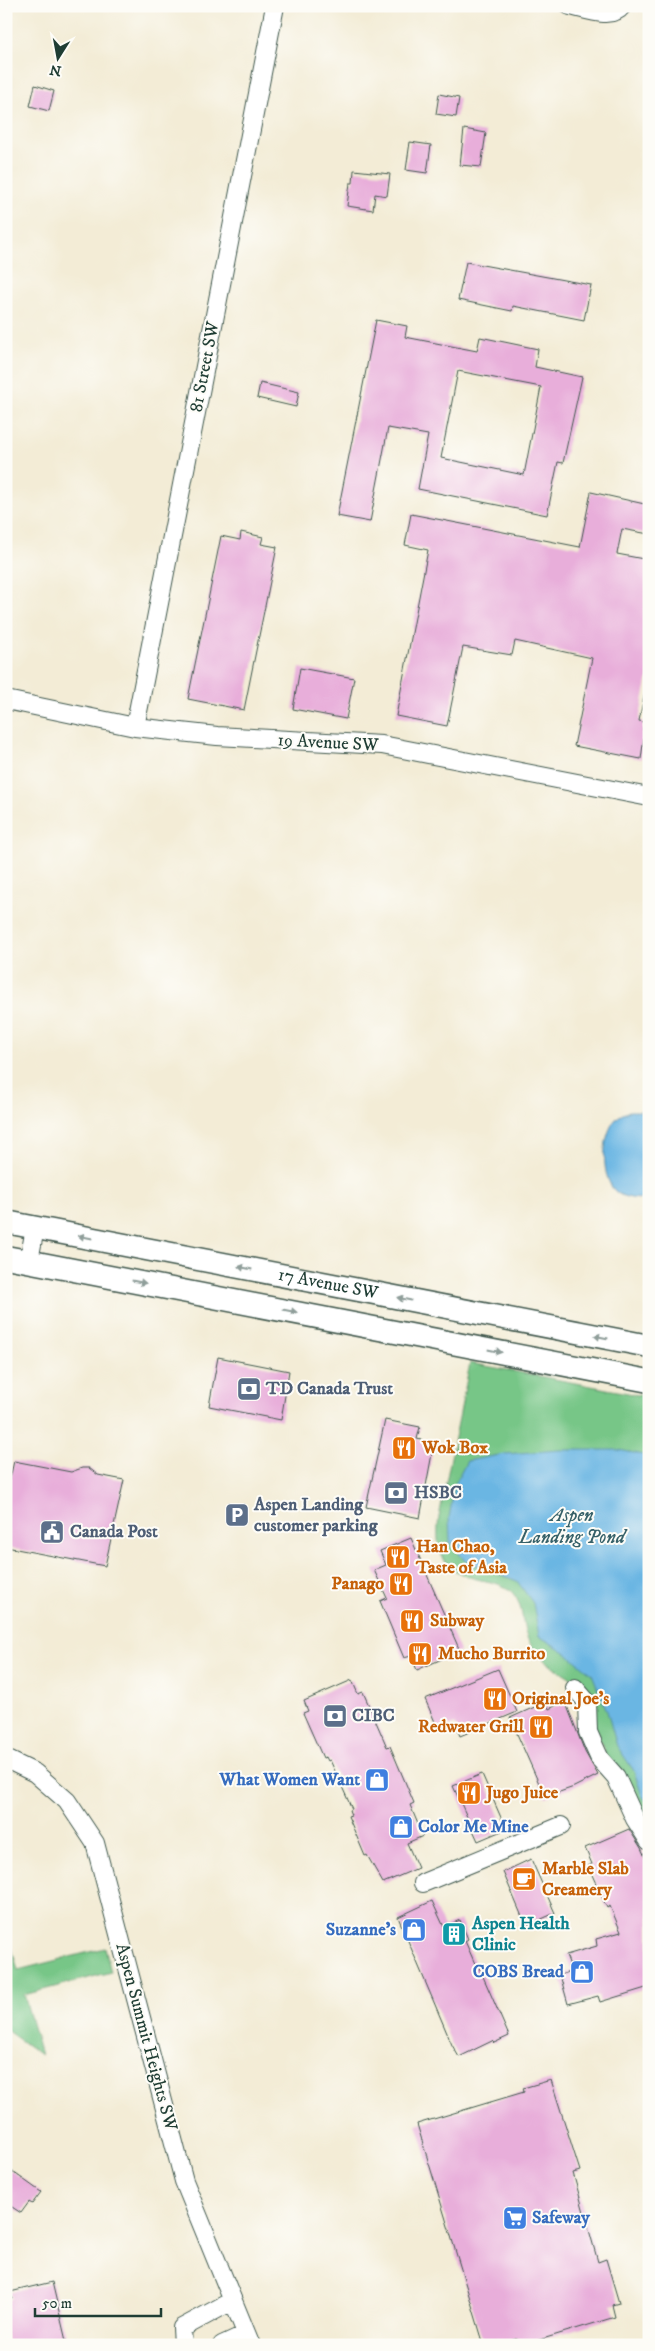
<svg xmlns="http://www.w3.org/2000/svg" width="655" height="2351" viewBox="0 0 655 2351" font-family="'IM FELL DW Pica',serif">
<rect width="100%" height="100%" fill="#fdfcf7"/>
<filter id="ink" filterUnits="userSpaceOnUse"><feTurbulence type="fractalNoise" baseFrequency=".02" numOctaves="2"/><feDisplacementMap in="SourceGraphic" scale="10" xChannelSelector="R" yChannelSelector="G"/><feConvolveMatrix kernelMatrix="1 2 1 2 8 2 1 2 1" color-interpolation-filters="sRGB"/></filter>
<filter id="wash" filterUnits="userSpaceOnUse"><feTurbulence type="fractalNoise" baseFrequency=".0096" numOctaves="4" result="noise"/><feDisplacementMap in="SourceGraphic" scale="20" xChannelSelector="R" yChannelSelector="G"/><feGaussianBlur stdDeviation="1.12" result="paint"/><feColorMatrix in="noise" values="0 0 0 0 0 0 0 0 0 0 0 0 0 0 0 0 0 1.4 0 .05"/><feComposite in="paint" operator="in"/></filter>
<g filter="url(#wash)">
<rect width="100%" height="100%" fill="#f3ecd6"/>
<path fill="#77c687" stroke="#4b825e" d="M470,1363L649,1397V1833C634,1806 614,1779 604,1750C601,1742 595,1733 594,1725C594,1716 598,1708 593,1699C578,1674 546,1670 531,1645C520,1629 526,1607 512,1592C504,1584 491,1582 481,1580C443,1572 434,1554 439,1517Z
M6,1927L18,1970L105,1948L111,1972L24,1995L41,2055L6,2030Z"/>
<path fill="#6ab6e3" stroke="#447a8c" d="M629,1111H649V1199C639,1199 623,1199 615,1191C600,1176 602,1134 616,1119C619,1115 626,1113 629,1111Z
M559,1450H619L649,1456V1804L642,1796L634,1771L617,1746L607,1711L592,1674L565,1652L539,1636L533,1603L517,1581L465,1561L450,1542L449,1518L455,1484L467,1461L505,1454Z"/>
<g id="blocks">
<path fill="#e8aeda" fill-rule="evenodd" d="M35,85L54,91L49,111L30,106Z
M439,94L459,98L456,117L436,114Z
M464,129L486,133L481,167L460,165Z
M410,142L431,145L427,173L406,170Z
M354,170L390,174L387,196L375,194L373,210L347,206L350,183H353Z
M466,262L591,285L584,320L513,306L512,311L458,300Z
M376,320L407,326L405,337L477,351L480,337L538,349L535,367L582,377L563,463L558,462L547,515L418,489L428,435L388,428L370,522L337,516ZM458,371L541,387L524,475L441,458Z
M260,383L299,392L296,407L257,398Z
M591,492L649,505V534L622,529L617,554L649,560V672L639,721L644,722L643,730H645L641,759L574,746L592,658L515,641L512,655L463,647L447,726L396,716L428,550L405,545L411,514L580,547Z
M241,532L263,537L261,544L277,547L244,710L188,699L221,536L240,540Z
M300,668L354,678L346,719L293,709Z
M218,1357L289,1371L281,1420L209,1406Z
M385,1420L420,1427L417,1439L434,1443L420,1518L366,1507Z
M14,1461L71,1472L82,1468H89L98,1475L124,1480L105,1566L6,1547V1496Z
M411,1538L460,1651L417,1670L411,1656L404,1658L380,1601L387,1598L374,1570L386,1565L380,1551Z
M498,1669L517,1712L460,1736L455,1724L439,1731L425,1699Z
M352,1680L358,1694L363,1692L387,1747L390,1746L414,1803L410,1805L423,1836L407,1843L418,1868L383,1883L367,1855L365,1856L348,1816L351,1815L349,1810L352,1809L330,1760L328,1761L326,1757L323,1758L303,1713L308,1711L304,1701Z
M565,1701L585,1752L598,1775L574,1787L545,1797L510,1718L546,1702L549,1709Z
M482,1774L506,1829L478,1841L453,1786Z
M629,1829L641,1848L649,1866V1987L600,2002L598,1996L568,2004L560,1975L572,1971L566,1955L597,1946L596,1939L621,1932L610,1906L607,1908L588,1866L592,1864L585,1848Z
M531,1859L555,1913L526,1926L503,1872Z
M432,1901L444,1927L460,1920L468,1939L465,1941L476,1966L478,1965L509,2036L494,2043L492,2041L459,2057L452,2045L398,1917Z
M551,2080L580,2171L573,2173L598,2262L606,2259L619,2303L612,2305L615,2317L526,2344L516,2339L498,2345H484L417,2124L524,2092L523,2088Z
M6,2167L41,2192L32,2204L29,2202L21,2213L6,2203Z
M52,2282L67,2345H9L6,2334V2300L12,2299L10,2292Z"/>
</g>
</g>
<g filter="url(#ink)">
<use href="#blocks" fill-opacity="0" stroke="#3f574c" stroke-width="1"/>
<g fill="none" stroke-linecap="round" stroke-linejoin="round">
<defs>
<path id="minor" d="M570,6C585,9 612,20 622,6
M6,700L135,727L217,736L382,745L649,797
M135,727L275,6
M29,1261L35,1228
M575,1688L587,1702L588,1732L595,1748L600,1759L616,1777L635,1819L649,1841
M6,1759L35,1773L67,1801L95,1843L184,2181L251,2345
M423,1883L561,1826
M183,2345L182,2328L232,2301
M222,2345L246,2334"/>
<g id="major">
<path id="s1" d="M6,1222L649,1346"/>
<path d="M6,1257L649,1381"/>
</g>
</defs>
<use href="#minor" stroke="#3f574c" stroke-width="20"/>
<use href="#major" stroke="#3f574c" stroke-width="25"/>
<use href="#minor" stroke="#fff" stroke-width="18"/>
<use href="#major" stroke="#fff" stroke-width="22"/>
</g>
<defs><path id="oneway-solid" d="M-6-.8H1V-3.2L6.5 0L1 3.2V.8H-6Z" transform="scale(1.25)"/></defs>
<g fill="#8f9e9a">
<use href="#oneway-solid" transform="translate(85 1237) rotate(-169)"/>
<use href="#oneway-solid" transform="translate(245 1268) rotate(-169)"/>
<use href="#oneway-solid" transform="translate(139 1282) rotate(11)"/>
<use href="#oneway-solid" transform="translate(404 1299) rotate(-169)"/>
<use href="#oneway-solid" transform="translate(290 1311) rotate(11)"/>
<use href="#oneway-solid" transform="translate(601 1337) rotate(-169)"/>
<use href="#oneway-solid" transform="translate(495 1351) rotate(11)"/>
</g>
</g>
<defs>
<symbol id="bank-square" viewBox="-11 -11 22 22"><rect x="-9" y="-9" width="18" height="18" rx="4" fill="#5c6f8a" stroke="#fdfcf7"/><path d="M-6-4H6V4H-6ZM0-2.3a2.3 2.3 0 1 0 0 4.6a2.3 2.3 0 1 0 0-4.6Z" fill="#fff"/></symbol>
<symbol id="restaurant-square" viewBox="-11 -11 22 22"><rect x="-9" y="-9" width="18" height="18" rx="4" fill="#e8710a" stroke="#fdfcf7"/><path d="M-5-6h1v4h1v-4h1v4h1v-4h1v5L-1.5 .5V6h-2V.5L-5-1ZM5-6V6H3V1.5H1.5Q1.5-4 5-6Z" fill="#fff"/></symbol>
<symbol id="parking-square" viewBox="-11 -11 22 22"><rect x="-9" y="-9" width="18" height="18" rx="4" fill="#5c6f8a" stroke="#fdfcf7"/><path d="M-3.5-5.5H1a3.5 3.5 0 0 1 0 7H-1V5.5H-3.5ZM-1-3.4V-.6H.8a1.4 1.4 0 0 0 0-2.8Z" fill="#fff"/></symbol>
<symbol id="civic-square" viewBox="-11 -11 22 22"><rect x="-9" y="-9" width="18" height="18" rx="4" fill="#5c6f8a" stroke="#fdfcf7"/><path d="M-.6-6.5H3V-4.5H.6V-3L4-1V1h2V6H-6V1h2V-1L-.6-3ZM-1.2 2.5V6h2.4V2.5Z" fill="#fff"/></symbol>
<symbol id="shop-square" viewBox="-11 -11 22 22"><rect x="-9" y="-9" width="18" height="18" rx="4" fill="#3f7fe0" stroke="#fdfcf7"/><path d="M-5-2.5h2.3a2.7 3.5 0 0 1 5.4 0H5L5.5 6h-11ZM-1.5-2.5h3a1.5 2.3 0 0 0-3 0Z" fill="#fff"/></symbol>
<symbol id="cafe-square" viewBox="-11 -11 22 22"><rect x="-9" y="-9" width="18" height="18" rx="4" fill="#e8710a" stroke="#fdfcf7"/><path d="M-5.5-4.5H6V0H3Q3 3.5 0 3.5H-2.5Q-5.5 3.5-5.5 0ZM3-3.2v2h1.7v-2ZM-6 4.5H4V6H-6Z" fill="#fff"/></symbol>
<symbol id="building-square" viewBox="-11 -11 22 22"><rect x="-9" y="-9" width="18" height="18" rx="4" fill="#0f9aa8" stroke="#fdfcf7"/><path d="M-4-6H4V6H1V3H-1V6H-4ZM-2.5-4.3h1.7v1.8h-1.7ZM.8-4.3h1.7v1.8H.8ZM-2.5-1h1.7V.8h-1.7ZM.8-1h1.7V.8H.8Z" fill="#fff"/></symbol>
<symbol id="supermarket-square" viewBox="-11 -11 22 22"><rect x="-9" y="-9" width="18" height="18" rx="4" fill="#3f7fe0" stroke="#fdfcf7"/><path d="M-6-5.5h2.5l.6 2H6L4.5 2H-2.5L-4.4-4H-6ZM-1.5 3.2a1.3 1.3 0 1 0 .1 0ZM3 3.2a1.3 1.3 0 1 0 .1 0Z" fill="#fff"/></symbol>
</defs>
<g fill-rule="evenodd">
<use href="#bank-square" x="235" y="1375" width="28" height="28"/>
<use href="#restaurant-square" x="390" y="1434" width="28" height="28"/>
<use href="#bank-square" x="382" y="1479" width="28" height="28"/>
<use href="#parking-square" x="223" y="1501" width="28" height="28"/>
<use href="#civic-square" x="38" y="1518" width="28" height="28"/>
<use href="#restaurant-square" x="384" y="1543" width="28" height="28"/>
<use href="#restaurant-square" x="387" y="1570" width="28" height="28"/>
<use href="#restaurant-square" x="398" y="1607" width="28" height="28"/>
<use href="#restaurant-square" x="406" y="1640" width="28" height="28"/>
<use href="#restaurant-square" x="481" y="1685" width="28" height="28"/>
<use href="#bank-square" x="321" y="1702" width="28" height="28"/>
<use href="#restaurant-square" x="527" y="1713" width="28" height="28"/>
<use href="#shop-square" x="363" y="1766" width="28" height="28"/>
<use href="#restaurant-square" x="455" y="1779" width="28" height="28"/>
<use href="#shop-square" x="387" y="1813" width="28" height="28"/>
<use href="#cafe-square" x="510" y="1865" width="28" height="28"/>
<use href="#shop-square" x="400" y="1916" width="28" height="28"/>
<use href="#building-square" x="440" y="1920" width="28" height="28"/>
<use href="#shop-square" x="568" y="1958" width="28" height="28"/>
<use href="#supermarket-square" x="501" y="2204" width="28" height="28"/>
</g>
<g text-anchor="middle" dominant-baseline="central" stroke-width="4" stroke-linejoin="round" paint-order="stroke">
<g font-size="18" fill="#1f3d34" stroke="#fdfcf7">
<text transform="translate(205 367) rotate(-79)">81 Street SW</text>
<text transform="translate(328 743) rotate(3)">19 Avenue SW</text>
<text stroke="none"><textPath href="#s1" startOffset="328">17 Avenue SW</textPath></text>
<text transform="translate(146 2037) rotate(75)">Aspen Summit Heights SW</text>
</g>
<g font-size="18" font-weight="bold" fill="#4e5e75" stroke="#fdfcf7" text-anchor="start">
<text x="266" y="1389">TD Canada Trust</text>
<text x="414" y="1493">HSBC</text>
<text x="254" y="1505">Aspen Landing<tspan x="254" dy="21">customer parking</tspan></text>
<text x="70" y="1532">Canada Post</text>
<text x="352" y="1716">CIBC</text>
</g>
<g font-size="18" font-weight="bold" fill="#c56008" stroke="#fdfcf7" text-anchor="start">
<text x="422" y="1448">Wok Box</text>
<text x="416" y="1547">Han Chao,<tspan x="416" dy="21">Taste of Asia</tspan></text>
<text x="384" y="1584" text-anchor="end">Panago</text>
<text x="430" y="1621">Subway</text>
<text x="438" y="1654">Mucho Burrito</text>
<text x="512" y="1699">Original Joe's</text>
<text x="524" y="1727" text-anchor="end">Redwater Grill</text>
<text x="486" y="1793">Jugo Juice</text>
<text x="542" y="1869">Marble Slab<tspan x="542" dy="21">Creamery</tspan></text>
</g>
<g font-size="18" font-weight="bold" fill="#366cbe" stroke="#fdfcf7" text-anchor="end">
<text x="360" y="1780">What Women Want</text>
<text x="418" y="1827" text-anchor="start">Color Me Mine</text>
<text x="396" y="1930">Suzanne's</text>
<text x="564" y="1972">COBS Bread</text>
<text x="532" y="2218" text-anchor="start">Safeway</text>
</g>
<g font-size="18" font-weight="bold" fill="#0d838f" stroke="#fdfcf7" text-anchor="start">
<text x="472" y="1924">Aspen Health<tspan x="472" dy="21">Clinic</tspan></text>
</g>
<g font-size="19" font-style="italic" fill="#366169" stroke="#fdfcf7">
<text x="572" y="1515">Aspen<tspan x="572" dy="22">Landing Pond</tspan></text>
</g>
</g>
<rect width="655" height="2351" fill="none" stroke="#fdfcf7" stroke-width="25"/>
<g transform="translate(58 58) rotate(191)" stroke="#fdfcf7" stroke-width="4" paint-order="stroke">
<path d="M0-4L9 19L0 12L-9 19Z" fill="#1f3d34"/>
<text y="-8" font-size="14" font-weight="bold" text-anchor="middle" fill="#1f3d34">N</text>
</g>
<path d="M35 2308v8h126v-8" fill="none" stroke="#1f3d34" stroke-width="2.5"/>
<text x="42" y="2308" font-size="15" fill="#1f3d34" stroke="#fdfcf7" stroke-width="4" paint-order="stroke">50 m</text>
</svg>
